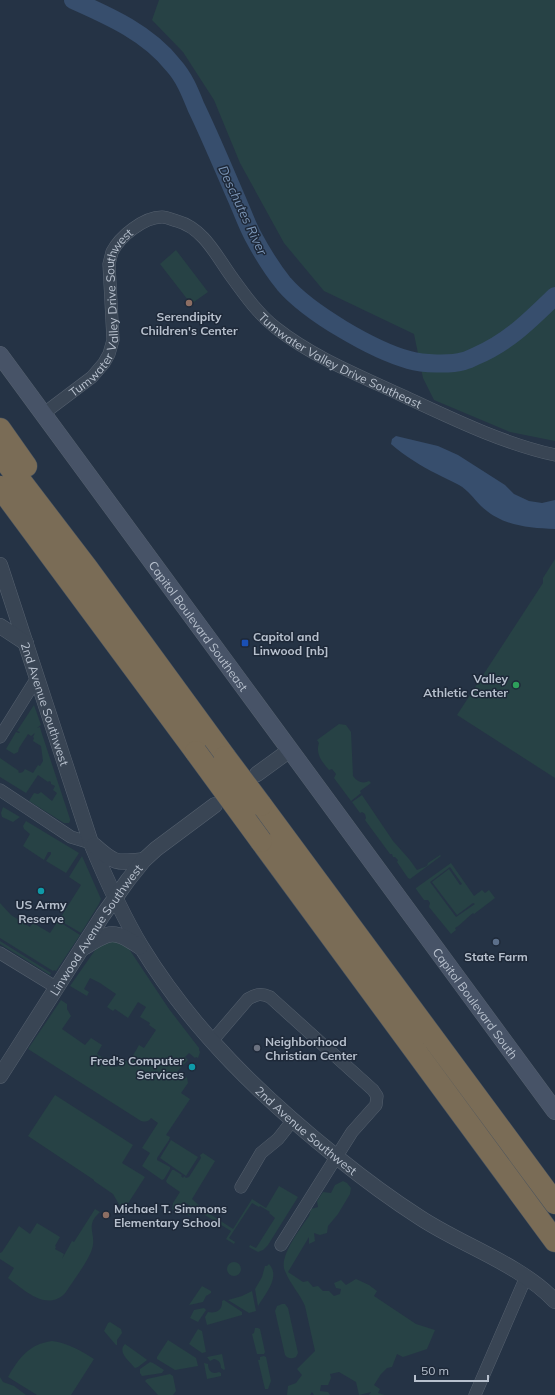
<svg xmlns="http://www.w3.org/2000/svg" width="555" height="1395" viewBox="0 0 555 1395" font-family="Mulish,sans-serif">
<rect width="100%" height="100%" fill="#253345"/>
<path fill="#274245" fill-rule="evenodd" d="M159,0H555V441L510,432L434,400L423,378L414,334L324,291L284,243L240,163L214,100L183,52L152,20Z
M176,250L208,292L191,304L160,264Z
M555,559V778L457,715L543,583V578Z
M34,705L41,725L37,728L40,727L41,731L70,819V821L69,823H64L29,801L34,793L38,794L41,792L52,801L57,793L53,790L55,786L51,784V782L49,781L48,782L38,775L26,793L0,777V758L19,771L18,772L20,773L23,772L25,769L33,773L38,765L40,766L43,761L41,746L33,741L34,738L33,737L35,733L31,736L28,734L19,748L18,752L14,754L6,749L16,732L19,733L20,732L17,731Z
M339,724L346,725L351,732L353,776C357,782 363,784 369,781L371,783L360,791L361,793L351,801L334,778L336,774L332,769L329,770C323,763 315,754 319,743L317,740Z
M362,795L393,841L409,859L417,870L427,866L428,863L440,855L441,856L410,879L408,878L397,862L398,860L395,857H393L392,854H390L365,820L366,818L365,814L362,812L360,813L352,802Z
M3,807L20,817L13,822L2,817L1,813Z
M26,821L79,853L66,873L46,861L51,854V852H48L44,860L23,846L30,834L24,829L23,826Z
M82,856L101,899L99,904L81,933L59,920L81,885L69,877Z
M451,863L474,896L482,890L485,893L489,890L495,898L474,914L473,913C466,918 462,924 455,928L456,930L451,934L429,907L430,903L428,900H424L416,889V888ZM450,867L462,884L460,885L449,869L432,882L457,915L473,903L475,904L456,917L430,882Z
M0,903L11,915L30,927L33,923L50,933L58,921L80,935L56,971L54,970L53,971L0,938Z
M111,940L127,946L169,1009L199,1048V1050L200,1052L198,1058L196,1057L195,1058L189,1053L185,1057L188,1060L176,1073L183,1080L187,1077L188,1083L181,1093L190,1099L166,1135L170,1137L169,1140L157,1158V1160L170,1167V1169L164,1179L162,1180L142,1166L150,1153L142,1148L158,1123L151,1118C148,1122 146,1122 141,1121L28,1049L61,1000L67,1004V1009L71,1016L62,1029L85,1045L91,1038L102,1045L97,1054L117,1067L122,1059L130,1063L132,1060L131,1059L139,1045L144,1048L156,1030L149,1025L150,1023L140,1017L146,1007L138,1002L128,1018L115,1009L113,1011L107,1007L116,994L100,983L90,978L84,989L89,992L87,996L70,986L98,946Z
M0,941L51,973L50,975L0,944Z
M55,1095L133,1145L122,1163L145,1177L125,1208L120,1206L113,1194L94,1181V1180L28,1136Z
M171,1140L198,1157L186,1176L160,1158Z
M203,1153L215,1161L192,1199L205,1211L233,1229L252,1199L266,1208L279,1186L298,1197L268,1245L263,1250L258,1252L249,1247L250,1245L256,1248L275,1218L269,1213L270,1212L260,1206L259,1207L252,1203L229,1238L235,1242L234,1244L226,1239L231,1231L195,1209L190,1216L184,1213L189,1205L184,1202L179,1211H176L172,1209L173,1203L180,1192L167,1183L166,1181L172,1170H174L182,1175L181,1176L183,1178L184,1176L186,1178L189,1177L201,1158L200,1155Z
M343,1181L347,1183L351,1188L350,1194L338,1214L328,1226L327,1233L320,1235L314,1233L315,1241L309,1244V1237L288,1272L303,1282L308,1281L313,1287L318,1286L323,1291H329L334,1296L340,1294L341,1289L336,1288L334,1283L341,1280L346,1285L356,1279L369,1285L377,1291L374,1296L416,1324L435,1330L427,1349L403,1357L397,1354L392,1367L387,1368L381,1374L374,1385L380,1389L378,1393L385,1395H369L371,1392L359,1395L356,1382L339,1372L330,1374L331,1378L328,1385H321L320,1391L328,1392L330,1395H314L312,1392L310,1395H287L288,1386L296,1383L302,1375L297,1369L315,1351L305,1306C300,1294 290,1284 285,1271C278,1257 301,1228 309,1216L311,1209L318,1207L317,1201L323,1192L331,1193L335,1185Z
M95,1209L100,1212C84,1226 97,1234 92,1249C89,1260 73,1281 66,1292C48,1313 24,1290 8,1278L14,1268L0,1259V1253L2,1252L19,1226L30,1234L37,1223L60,1237L55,1246L56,1247L55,1249L64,1254L62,1259L72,1241L74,1242Z
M227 1269a7 7 0 1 1 14 0a7 7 0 1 1-14 0Z
M269,1264C281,1277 265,1294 258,1306L255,1289L262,1277L265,1266H267Z
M202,1286L211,1291V1293L206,1296L203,1302L189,1305Z
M252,1291L256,1311L249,1313L228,1300L242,1296Z
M224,1300L242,1312V1315L207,1325L205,1317L208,1312C217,1314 223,1309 222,1301Z
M282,1304H285L288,1308L298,1353L296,1357C292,1359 288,1359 285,1355L275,1311L277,1306Z
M204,1308L206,1310L198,1322L190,1318L194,1310Z
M110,1322L121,1329L122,1333L117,1340V1345H116L104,1331L108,1323Z
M255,1328H258L260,1329L265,1352L264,1354H257L252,1334L254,1333Z
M198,1329L202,1331L206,1352L202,1353L189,1344Z
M168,1340L196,1358L198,1366L175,1370L157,1359V1357Z
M52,1341C68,1343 81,1351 94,1359L71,1395H37L8,1377C19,1358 29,1344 52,1341Z
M125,1344L146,1359L147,1360L138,1367L135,1368C129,1361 117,1352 125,1344Z
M222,1354L225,1369L224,1370L221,1368C221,1363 219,1360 214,1359L210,1361L207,1357Z
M264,1356L266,1357L271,1381L268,1389H265L258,1360H260V1357Z
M150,1362L153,1363L164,1370L162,1373L142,1376L140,1373V1369Z
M204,1363L208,1364C208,1371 212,1375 219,1372L221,1373V1376L207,1379Z
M170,1374L173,1376L176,1391L173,1395H158L145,1381L147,1379Z
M0,1377L3,1382L14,1386L26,1395H0Z"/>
<path fill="#374e6d" d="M396,436L438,446L458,455L505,485L514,494L529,501L542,503L555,500V529C528,528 502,526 481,506C474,499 468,490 459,485C452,481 444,478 437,474C421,466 405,456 391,444L392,439Z"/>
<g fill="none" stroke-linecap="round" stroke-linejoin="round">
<path stroke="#374e6d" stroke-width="18" d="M73,0C109,16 148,33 173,65C184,77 190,92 196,107C210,136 222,165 235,195C241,208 246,223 253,236C262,253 272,269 284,284C309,313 373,350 409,360C423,364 450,365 464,361C468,360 472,358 476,356C509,342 530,320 555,296"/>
<defs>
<g id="minor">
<path id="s1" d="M43,414L92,377L104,363L109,354L113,340L109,264C110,260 111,256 112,252C120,236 144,217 162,217C167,217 173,220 177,221C203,228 216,255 231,276C244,294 258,314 276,328C313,357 358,375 401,395C451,418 501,443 555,455"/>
<path d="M0,737L37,678"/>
<path d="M0,790L71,837L91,843"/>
<path d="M0,953L57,988"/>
<path d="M212,1041L248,999C257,994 261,993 270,997L373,1090L377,1096L376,1105L352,1132L281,1245"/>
<path d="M241,1187L261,1153L278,1139L293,1120"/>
<path d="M475,1395L526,1277"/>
</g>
<g id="tertiary">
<path id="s2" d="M0,565L91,843C106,879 122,915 142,948C193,1031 263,1098 338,1158C364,1179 391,1199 419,1217C461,1245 520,1264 555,1301"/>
<path d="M0,626L26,643"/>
<path d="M257,774L290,750"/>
<path d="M94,845C115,864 116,863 144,860"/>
<path d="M85,947C110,931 114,929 140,947"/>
<path id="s3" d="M0,1076L103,915L128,880L144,860L156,849L215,805"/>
</g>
<g id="secondary">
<path id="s4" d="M0,355L555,1111"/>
</g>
<path id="motorway" d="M0,429L26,466
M0,454L87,568L225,757
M0,487L196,752
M261,805L555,1203
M261,841L555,1241"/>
</defs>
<use href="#minor" stroke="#55606e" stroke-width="13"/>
<use href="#tertiary" stroke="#55606e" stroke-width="16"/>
<use href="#secondary" stroke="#55606e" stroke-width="18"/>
<use href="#motorway" stroke="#44505e" stroke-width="23"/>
<use href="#minor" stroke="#394554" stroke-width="12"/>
<use href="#tertiary" stroke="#394554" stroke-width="15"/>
<use href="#secondary" stroke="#475367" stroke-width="17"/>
<use href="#motorway" stroke="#7a6c56" stroke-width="22"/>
<defs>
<path id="motorway-bridge" d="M196,752L261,841
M225,757L261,805"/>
</defs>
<use href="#motorway-bridge" stroke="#44505e" stroke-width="23" stroke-linecap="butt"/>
<use href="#motorway-bridge" stroke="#7a6c56" stroke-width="22"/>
</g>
<g fill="#8d6e63" stroke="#1e2939" stroke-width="1.5">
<circle cx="189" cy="303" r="4"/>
<circle cx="106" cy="1215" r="4"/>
</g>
<rect fill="#1a4fb4" stroke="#1e2939" stroke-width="1.5" x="241" y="639" width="8" height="8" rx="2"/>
<circle fill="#2e9e5b" stroke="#1e2939" stroke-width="1.5" cx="516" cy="685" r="4"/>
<g fill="#0f9aa8" stroke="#1e2939" stroke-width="1.5">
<circle cx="41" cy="891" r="4"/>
<circle cx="192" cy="1067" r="4"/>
</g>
<circle fill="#5c6f8a" stroke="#1e2939" stroke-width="1.5" cx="496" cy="942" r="4"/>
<circle fill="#6b7280" stroke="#1e2939" stroke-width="1.5" cx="257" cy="1048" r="4"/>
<g text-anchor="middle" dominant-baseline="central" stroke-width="3" stroke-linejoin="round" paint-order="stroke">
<g font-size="12" fill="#b7c0cd" stroke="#1e2939">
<text stroke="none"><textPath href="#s1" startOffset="128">Tumwater Valley Drive Southwest</textPath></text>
<text stroke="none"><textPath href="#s1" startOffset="492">Tumwater Valley Drive Southeast</textPath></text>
<text stroke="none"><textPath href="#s4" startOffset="336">Capitol Boulevard Southeast</textPath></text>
<text stroke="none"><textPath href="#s2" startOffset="146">2nd Avenue Southwest</textPath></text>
<text stroke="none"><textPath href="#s3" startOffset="175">Linwood Avenue Southwest</textPath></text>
<text stroke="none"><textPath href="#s4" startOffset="804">Capitol Boulevard South</textPath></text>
<text stroke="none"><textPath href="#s2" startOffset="656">2nd Avenue Southwest</textPath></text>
</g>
<g font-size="12" font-weight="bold" fill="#b7c0cd" stroke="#1e2939">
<text x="189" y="316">Serendipity<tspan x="189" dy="14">Children's Center</tspan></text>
<text x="253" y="636" text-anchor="start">Capitol and<tspan x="253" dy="14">Linwood [nb]</tspan></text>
<text x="508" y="678" text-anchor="end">Valley<tspan x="508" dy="14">Athletic Center</tspan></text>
<text x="41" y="904">US Army<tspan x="41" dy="14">Reserve</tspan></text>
<text x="496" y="956">State Farm</text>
<text x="265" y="1041" text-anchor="start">Neighborhood<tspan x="265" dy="14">Christian Center</tspan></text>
<text x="184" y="1060" text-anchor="end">Fred's Computer<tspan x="184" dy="14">Services</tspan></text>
<text x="114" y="1208" text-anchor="start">Michael T. Simmons<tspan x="114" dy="14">Elementary School</tspan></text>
</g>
<g font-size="13" font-style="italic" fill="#7c96b7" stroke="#1e2939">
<text transform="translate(243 210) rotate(65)">Deschutes River</text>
</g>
</g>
<path d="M415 1375v6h73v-6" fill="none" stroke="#b7c0cd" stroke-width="2"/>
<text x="421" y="1375" font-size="12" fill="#b7c0cd" stroke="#1e2939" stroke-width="3" paint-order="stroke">50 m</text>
</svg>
